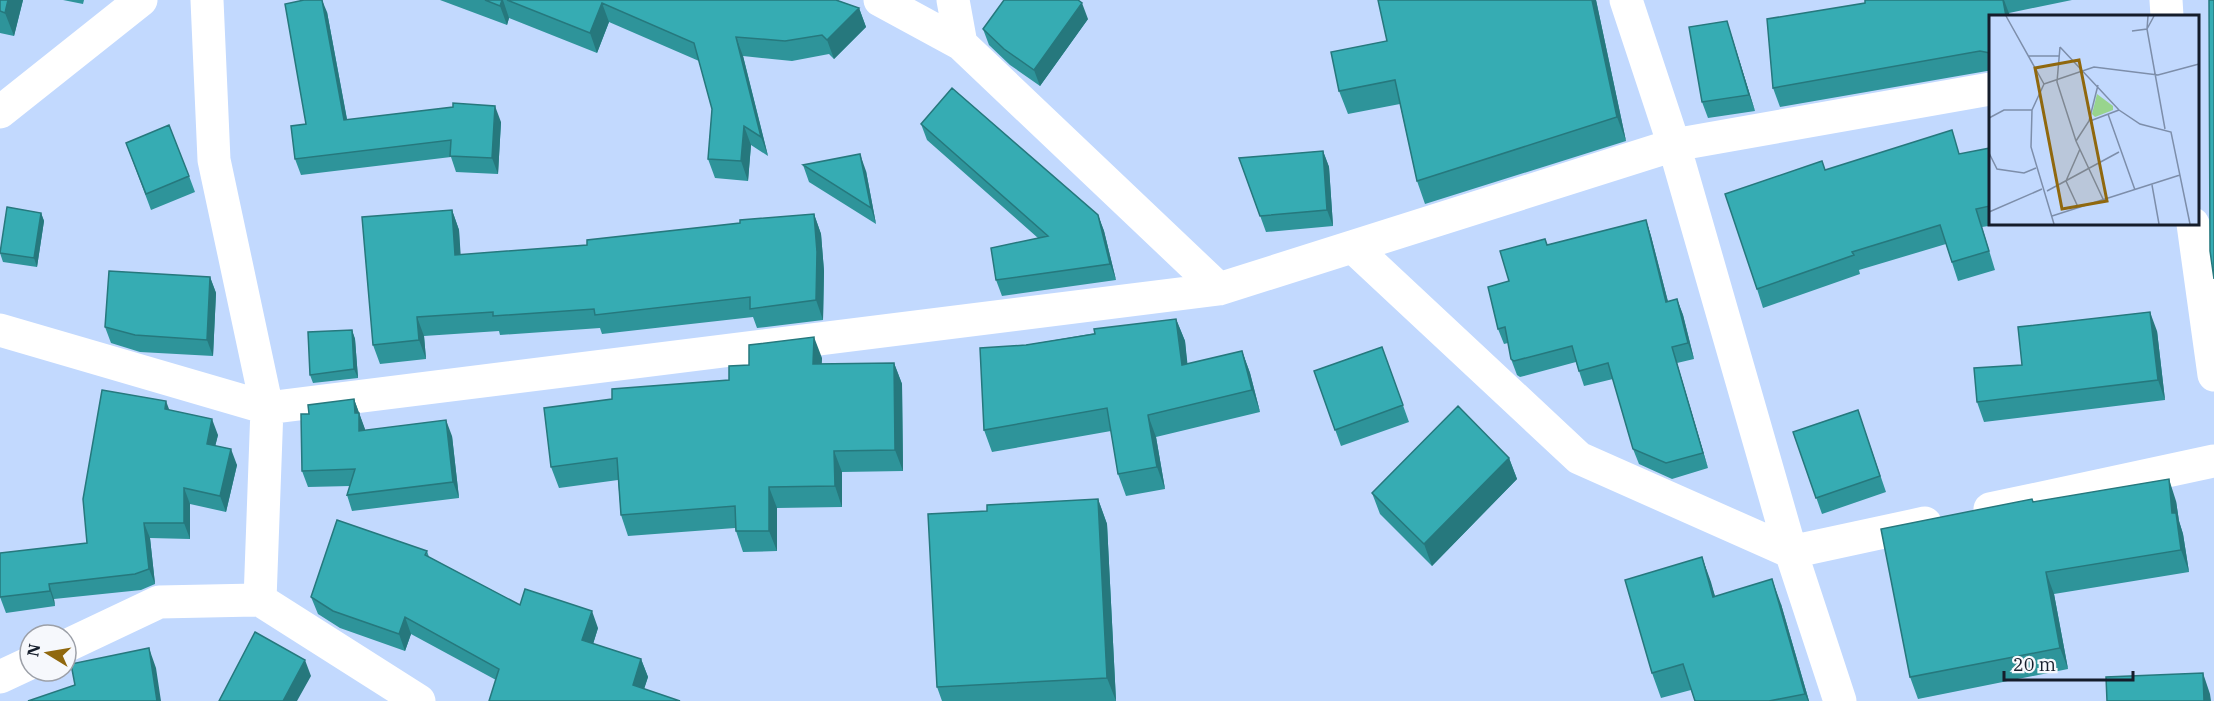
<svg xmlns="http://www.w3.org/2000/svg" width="2214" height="701" viewBox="0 0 2214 701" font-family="'IBM Plex Serif',serif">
<rect width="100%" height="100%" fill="#c2d9fe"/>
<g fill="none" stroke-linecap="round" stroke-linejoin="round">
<path stroke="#fff" stroke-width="33" d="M207,0L214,160L267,408L260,600
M880,0L961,44L1219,289
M953,0L961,44
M1626,0L1674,145L1791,552L1840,701
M2166,0L2167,16
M0,112L141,0
M2193,224L2214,375
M1353,247L1579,458L1791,552L1925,523
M0,330L267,408L1219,289L1674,145L1990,89
M1990,509L2214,461
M260,600L419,701
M66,646L159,602L260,600
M0,677L30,663"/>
</g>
<path fill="#2e949a" d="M0,0H23L14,36L0,33Z
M63,0H84L83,4Z
M440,0H836L859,8L866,27L834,59L829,54L792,61L743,56L768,156L751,145L748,181L715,178L708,159L712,109L699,61L609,22L597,53L509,18L507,25Z
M1596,0L1626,141L1425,204L1417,181L1400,104L1348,114L1339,91Z
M1865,0H2072L2009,13L2010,16H1990V71H1987L1780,107L1773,88L1865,3Z
M327,12L347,119L501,122L498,174L456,172L451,157L301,175L295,159L306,124Z
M1088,19L1040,86L1010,65L989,45L983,29Z
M1732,37L1755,111L1708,118L1702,102Z
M921,124L1098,215L1104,231L1116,280L1002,296L996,280L1038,238L927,140Z
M126,143L189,176L195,192L151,210Z
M1990,148V224H2001L1982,227L1995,270L1958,281L1946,244L1859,270L1860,274L1763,308L1757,289L1825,170L1960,154Z
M1323,151L1329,167L1333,226L1266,232L1239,158Z
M803,165L866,171L876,224L809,182Z
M452,210L459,230L460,255L587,245L814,214L821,234L824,271L823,320L757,328L753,317L602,334L600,328L500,335L499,331L424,336L426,359L380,364L373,345Z
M41,213L44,221L37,267L3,262L0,253Z
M1646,220L1651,236L1668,302L1677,299L1683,315L1694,359L1677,363L1708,468L1672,479L1639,464L1633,449L1613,379L1584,386L1576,362L1520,377L1517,375L1511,359L1508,343L1504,344L1498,329L1509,281L1547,245Z
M210,277L216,293L213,356L140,352L111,343L105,327Z
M1176,319L1185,341L1187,364L1242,351L1250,373L1260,412L1156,437L1165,489L1126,496L1118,474L1111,431L992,452L984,430L1026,345Z
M352,330L355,339L358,378L313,383L310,375Z
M2157,331L2165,400L1984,422L1977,402L2022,365Z
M1382,347L1409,422L1341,446L1314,371Z
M822,358L821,364L894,363L902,384L903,471L842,472V507L777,508V551L743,552L735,528L628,536L621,515L618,480L559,488L551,467L612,399L729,380L749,365Z
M354,399L365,430L452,436L459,498L352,511L347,495L350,486L308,487L302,471L309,414Z
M169,410L218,435L215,446L237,465L226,512L190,504V539L150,538L155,584L141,590L54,599L55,606L6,613L0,597L87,543Z
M1858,410L1886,492L1822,514L1793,432Z
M1509,458L1517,479L1432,566L1380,514L1372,493Z
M1098,499L1107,524L1116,701H942L937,687Z
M2176,501L2179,521L2183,534L2189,572L2054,594L2068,669L1918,699L1910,677L2033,502Z
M427,551L429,557L520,605L598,628L593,644L641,659L648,677L644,689L496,680L411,634L405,651L340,628L318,614L311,597Z
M1702,557L1715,596L1781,604L1809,701H1695L1691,690L1661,698L1652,673Z"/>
<path fill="#26787d" d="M8,0H23L14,36L5,13Z
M322,0L327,12L350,136L344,120Z
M502,0H503L509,18L507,25L500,6Z
M1592,0H1596L1626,141L1617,117Z
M2003,0H2004L2010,16H2006Z
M602,3L609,22L597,53L590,33Z
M1082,3L1088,19L1040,86L1034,70Z
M859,8L866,27L834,59L827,40Z
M1727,21L1732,37L1755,111L1749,95Z
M736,37L743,56L768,156L761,137Z
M495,106L501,122L498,174L492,158Z
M744,126L751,145L748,181L741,161Z
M1323,151L1329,167L1333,226L1327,210Z
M860,154L866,171L876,224L871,208Z
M452,210L459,230L462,274L455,255Z
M41,213L44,221L37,267L34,258Z
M814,214L821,234L824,271L823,320L816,300Z
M1098,215L1104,231L1116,280L1110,264Z
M1646,220L1651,236L1672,317L1666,302Z
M210,277L216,293L213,356L207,340Z
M1677,299L1683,315L1694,359L1688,343Z
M2150,312L2157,331L2165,400L2158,380Z
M417,317L424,336L426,359L419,340Z
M1176,319L1185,341L1190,387L1182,365Z
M352,330L355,339L358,378L354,369Z
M814,337L822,358L821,385L813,364Z
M1672,347L1677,363L1708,468L1703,453Z
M1242,351L1250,373L1260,412L1252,390Z
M894,363L902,384L903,471L895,450Z
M354,399L365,429V447L359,431L355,413Z
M166,401L172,417L165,409Z
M1148,415L1156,437L1165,489L1157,467Z
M212,419L218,435L212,459L207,444Z
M446,420L452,436L459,498L453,482Z
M231,449L237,465L226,512L220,496Z
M834,451L842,472V507L835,486Z
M1509,458L1517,479L1432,566L1424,544Z
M2169,479L2176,501L2179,521L2183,534L2189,572L2181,550L2172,513Z
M769,487L777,508V551L769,531Z
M184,488L190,504V539L184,523Z
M1098,499L1107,524L1116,701L1107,678Z
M144,523L150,538L155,584L149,569Z
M1702,557L1711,582L1722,622L1713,597Z
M2046,572L2054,594L2068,669L2060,648Z
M1772,579L1781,604L1809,701H1808L1805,694Z
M49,584L54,599L55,606L50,591Z
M592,611L598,628L589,657L582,640Z
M405,617L411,634L405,651L399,634Z
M149,648L156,668L161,701H157Z
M641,659L648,677L640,701L633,685Z
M305,660L311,676L297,701H283Z
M2203,673L2210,694L2211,701H2204Z"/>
<path fill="#36acb3" stroke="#26787d" stroke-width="1.5" d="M0,0H8L5,13L0,11Z
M304,0H322L344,120L453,107V103L495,106L492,158L450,156L451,140L295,159L291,126L306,124L285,4Z
M485,0H502L500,6Z
M507,0H836L859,8L827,40L822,35L785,41L736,37L761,137L744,126L741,161L708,159L712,109L694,43L602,3L590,33Z
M1004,0H1078L1082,3L1034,70L1004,49L983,29Z
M1378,0H1592L1617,117L1417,181L1395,80L1339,91L1331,52L1387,41Z
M1865,0H2003L2006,16H1990V53L1980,51L1773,88L1767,19L1865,3Z
M2209,0H2214V279L2210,251Z
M1727,21L1749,95L1702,102L1689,27Z
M952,88L1098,215L1110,264L996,280L991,248L1048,236L921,124Z
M169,125L189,176L146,194L126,143Z
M1952,130L1959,154L1990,148V206L1976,209L1989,251L1952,262L1940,225L1852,252L1854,255L1757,289L1725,194L1822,161L1825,170Z
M1323,151L1327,210L1260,216L1239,158Z
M860,154L871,208L803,165Z
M7,207L41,213L34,258L0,253Z
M452,210L455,255L587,245V240L740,223V220L814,214L817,252L816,300L750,309V297L595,315L594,309L493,316V312L417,317L419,340L373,345L362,217Z
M1646,220L1666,302L1677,299L1688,343L1672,347L1703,453L1666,463L1633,449L1608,363L1579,371L1572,346L1514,361L1511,359L1505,327L1498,329L1488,287L1509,281L1500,251L1545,239L1547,245Z
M109,271L210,277L207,340L135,335L105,327Z
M2150,312L2158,380L1977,402L1974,368L2022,365L2018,327Z
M1176,319L1182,365L1242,351L1252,390L1148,415L1157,467L1118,474L1107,408L984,430L980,348L1026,345L1095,334L1094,329Z
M352,330L354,369L310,375L308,332Z
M814,337L813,364L894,363L895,450L834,451L835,486L769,487V531H736L735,506L621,515L617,458L551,467L544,408L612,399V389L729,380V366L749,365V345Z
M1382,347L1403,405L1335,430L1314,371Z
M102,390L166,401L165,409L212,419L207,444L231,449L220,496L184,488V523H144L149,569L135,574L49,584L50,591L0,597V553L87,543L83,499Z
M354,399L355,413H359V431L446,420L453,482L347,495L355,469L302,471L301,414H309L308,405Z
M1458,406L1509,458L1424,544L1372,493Z
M1858,410L1880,476L1816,498L1793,432Z
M2169,479L2172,513H2176L2181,550L2046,572L2060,648L1910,677L1881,529L2032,499L2033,502Z
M1098,499L1107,678L937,687L928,514L987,511V505Z
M337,520L427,551L425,555L520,605L525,589L592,611L582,640L641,659L633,685L680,701H489L499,669L405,617L399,634L333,611L311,597Z
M1702,557L1713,597L1772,579L1805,694L1769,701H1695L1683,664L1652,673L1625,580Z
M255,632L305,660L283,701H219Z
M149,648L157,701H28L75,685L71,664Z
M2203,673L2204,701H2107L2106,677Z"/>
<g transform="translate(1989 15)">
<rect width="210" height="210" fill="#c2d9fe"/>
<path d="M108,79L124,91V95L106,102L103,99Z" fill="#98d48d"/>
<path fill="none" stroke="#7d8eaa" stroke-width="1.5" d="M17,1L55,69M165,1L158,14L176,114M143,16L158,14L159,1M71,32L130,95L151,109L182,117L201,209M71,32L68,67L87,126L114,184M39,41H70M55,69L105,52L169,60L210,49M55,69L43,95L42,132L65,209M119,99L146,175M0,103L15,95H43M101,106L130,95M87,126L100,106L109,70M0,138L8,154L35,158L47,153M163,170L170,209M58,176L130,137M89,192L77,166L91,134M0,197L53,174M63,201L191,160"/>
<path fill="#90680e" fill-opacity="0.15" stroke="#90680e" stroke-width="3" d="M90,45L118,186L73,194L46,53Z"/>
<rect width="210" height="210" fill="none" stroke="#151d2b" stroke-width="3"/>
</g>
<g transform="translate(48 653) rotate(281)"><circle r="28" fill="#f6f8fc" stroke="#9ca0a8" stroke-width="1.5"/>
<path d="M0-4.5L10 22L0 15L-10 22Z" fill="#90680e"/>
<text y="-9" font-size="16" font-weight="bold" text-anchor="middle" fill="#151d2b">N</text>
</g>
<path d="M2004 671v9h129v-9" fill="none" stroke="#151d2b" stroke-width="3"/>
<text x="2013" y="671" font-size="18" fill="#151d2b" stroke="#f6f8fc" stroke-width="4.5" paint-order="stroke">20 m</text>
</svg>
